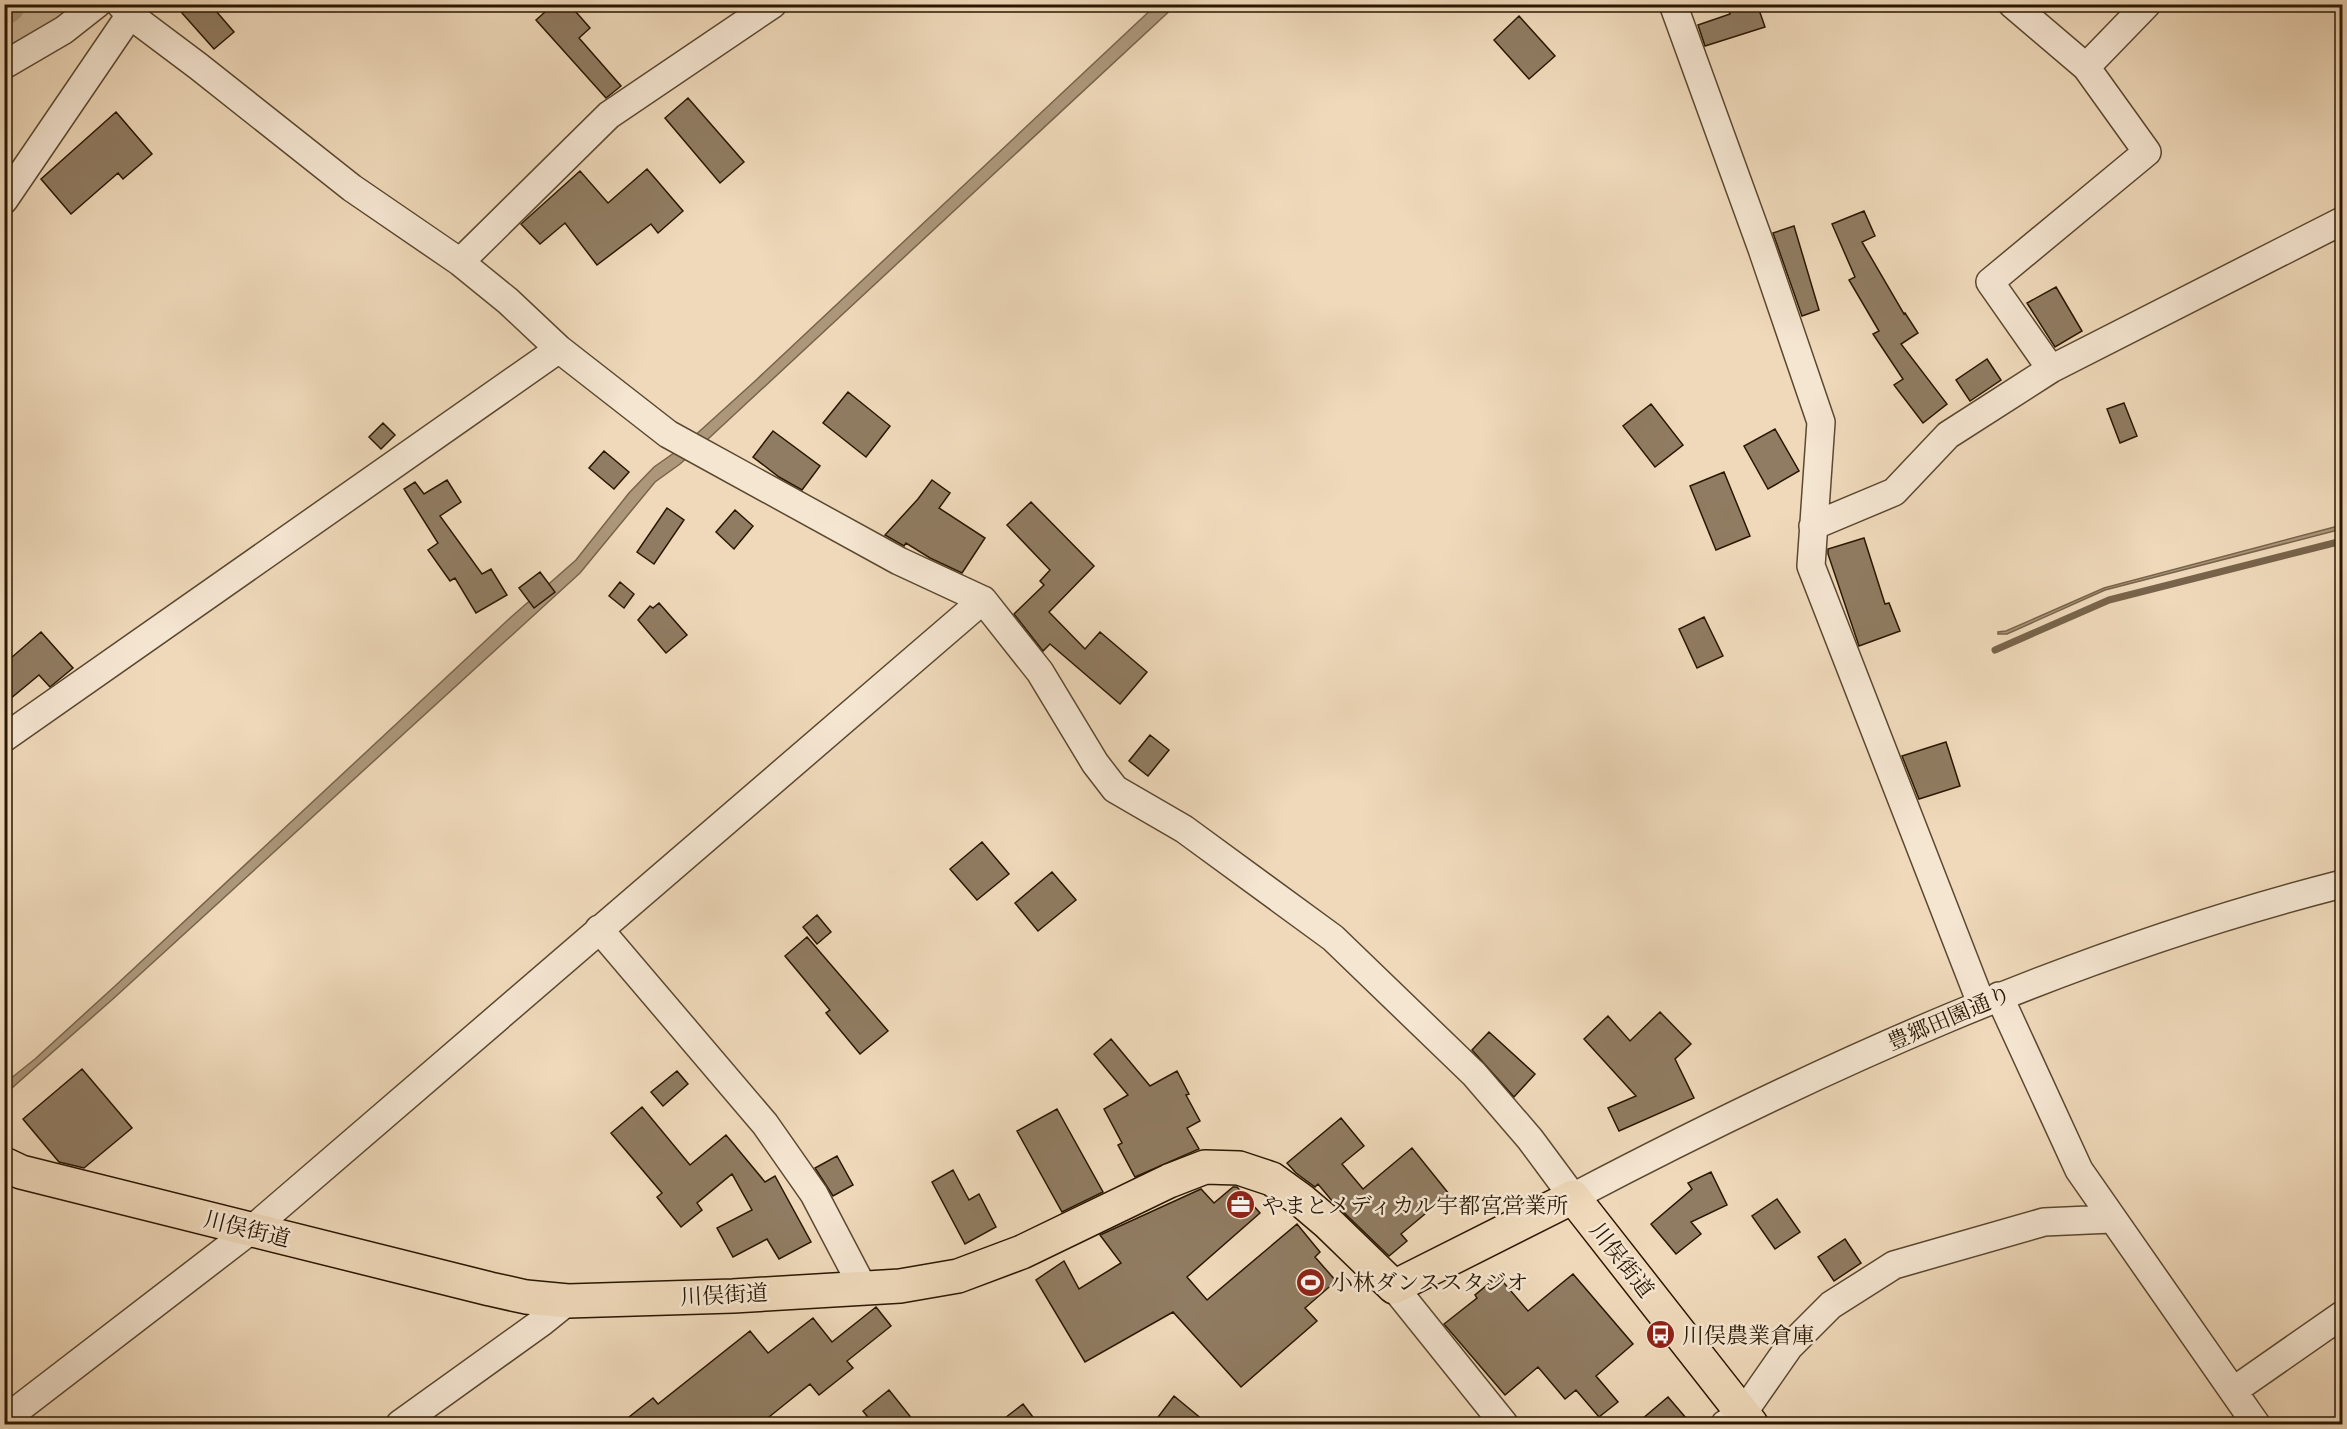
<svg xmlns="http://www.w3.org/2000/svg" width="2347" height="1429" viewBox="0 0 2347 1429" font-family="'EB Garamond','Noto Serif JP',serif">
<rect width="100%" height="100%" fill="#efd9ba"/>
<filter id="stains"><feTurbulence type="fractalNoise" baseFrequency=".00333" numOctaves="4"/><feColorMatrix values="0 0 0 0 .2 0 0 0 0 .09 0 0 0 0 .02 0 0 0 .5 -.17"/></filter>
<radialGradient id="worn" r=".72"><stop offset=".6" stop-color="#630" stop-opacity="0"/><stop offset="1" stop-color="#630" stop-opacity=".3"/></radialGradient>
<path fill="#ceb89b" stroke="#7c684e" stroke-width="1.5" d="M5,5H78L5,68Z"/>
<path fill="#ac977b" stroke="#78644b" stroke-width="1.5" d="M1156,5H1176L708,439L680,464L655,482L580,573L114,998L5,1094V1083L35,1059L115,986L510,618L576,560L629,493L654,467L681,448L754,382Z
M2342,525V529L2105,590L2007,634H1998V632L2006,631L2104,588Z"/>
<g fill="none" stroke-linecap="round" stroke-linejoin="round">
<path stroke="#78644b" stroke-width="7" d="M1995,650L2109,600L2342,541"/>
<path stroke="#ac977b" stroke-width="39" d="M4,5L6,4"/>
</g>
<path fill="#907c62" stroke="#2a1702" stroke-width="1.5" d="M192,4H210L234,32L214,49L182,13Z
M554,4H569L590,28L579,38L621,86L606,98L536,20Z
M1727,4H1757L1765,27L1705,46L1698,25L1730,14Z
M1519,16L1555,56L1529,79L1494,40Z
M688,98L744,162L720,183L665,118Z
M116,112L152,154L123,179L118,173L71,214L41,179Z
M647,169L683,211L658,233L651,224L597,265L565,223L540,244L521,224L580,171L608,203Z
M1864,211L1875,236L1862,242L1904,314L1905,313L1918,333L1901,344L1947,404L1923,423L1894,385L1903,379L1873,334L1879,331L1849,280L1855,277L1832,224Z
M1794,226L1819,310L1802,316L1773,233Z
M2056,287L2082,331L2055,347L2027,303Z
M1987,359L2001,380L1970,401L1956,380Z
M848,392L890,426L866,457L823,423Z
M2124,403L2137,436L2120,443L2107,409Z
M1651,404L1683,445L1655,467L1623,426Z
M383,423L395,435L381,449L369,437Z
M1775,429L1799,471L1768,489L1744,446Z
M773,431L820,466L802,490L779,477L753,457Z
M604,451L629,472L614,489L589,468Z
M1724,472L1750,536L1716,550L1690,486Z
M447,480L461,502L440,516L482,574L491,569L507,595L476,613L455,578L450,581L428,550L438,543L404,489L415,482L424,494Z
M932,480L950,493L939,508L985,538L962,573L930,558L906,543L904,546L885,535L918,499Z
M1031,502L1094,566L1049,612L1085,649L1100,632L1147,672L1120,704L1050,644L1043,651L1014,614L1044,585L1040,581L1050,570L1007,525Z
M667,508L684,520L654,564L637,552Z
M735,510L753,526L734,549L716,532Z
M1864,538L1885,604L1889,603L1900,631L1859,646L1828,554V549Z
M540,572L555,592L534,608L519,588Z
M620,582L634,594L624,608L609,596Z
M659,603L687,635L666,653L638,620L650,606L653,608Z
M1704,617L1723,656L1697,668L1679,629Z
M41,632L73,668L50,687L39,675L4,704V664Z
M1150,735L1169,750L1148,776L1129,761Z
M1946,742L1960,786L1919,799L1902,756Z
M982,842L1009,874L977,900L950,869Z
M1052,872L1076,900L1038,931L1015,903Z
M817,915L831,932L817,944L803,927Z
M807,937L888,1031L860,1054L826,1013L830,1010L785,956Z
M1660,1012L1691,1044L1675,1059L1694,1098L1619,1131L1608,1108L1636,1096L1584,1039L1608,1016L1630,1041Z
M1489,1032L1535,1074L1514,1097L1472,1050Z
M1111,1039L1150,1086L1177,1071L1189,1094L1186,1095L1200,1121L1187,1128L1199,1149L1135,1177L1118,1145L1122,1143L1104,1109L1128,1095L1094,1054Z
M82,1069L132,1128L84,1168L59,1162L23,1119Z
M677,1071L688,1084L663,1106L651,1092Z
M642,1107L690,1165L726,1135L765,1182L775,1176L811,1242L779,1259L767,1239L733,1257L717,1228L752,1210L732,1174L697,1203L702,1210L681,1227L657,1197L662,1193L611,1133Z
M1057,1109L1103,1192L1062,1212L1017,1131Z
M1341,1118L1364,1146L1342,1164L1363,1189L1412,1148L1449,1194L1401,1234L1407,1241L1389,1256L1333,1202L1318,1184L1315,1187L1296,1173L1287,1163Z
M837,1156L853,1185L833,1196L815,1168Z
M953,1170L969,1200L979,1194L996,1227L965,1244L932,1182Z
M1711,1172L1727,1205L1691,1222L1701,1234L1676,1254L1651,1224L1692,1189L1688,1183Z
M1233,1187H1237L1260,1213L1187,1277L1207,1300L1297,1224L1320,1252L1315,1257L1336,1281L1305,1308L1317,1321L1241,1387L1173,1312L1085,1362L1036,1280L1064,1261L1079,1289L1121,1263L1100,1235L1201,1189L1214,1203Z
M1777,1199L1800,1232L1775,1249L1752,1216Z
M1845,1239L1861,1263L1834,1281L1818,1257Z
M1573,1274L1633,1344L1596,1376L1618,1402L1599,1417L1576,1390L1565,1399L1538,1367L1505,1395L1444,1324L1477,1298L1475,1295L1498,1276L1528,1311Z
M876,1307L891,1326L847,1361L853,1368L819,1395L810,1384L759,1425H619L653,1398L658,1404L750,1331L768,1353L813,1318L832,1342Z
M889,1390L917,1425H874L863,1411Z
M1174,1396L1209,1425H1152Z
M1668,1397L1692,1425H1635Z
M1023,1404L1039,1425H996Z"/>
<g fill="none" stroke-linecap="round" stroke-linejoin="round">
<defs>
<path id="minor" d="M120,4L130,15L198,66L352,188L460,262L508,301L559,349L668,434L899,561L983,600L1040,672L1095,763L1115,789L1184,829L1333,938L1474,1074L1530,1139L1573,1197C1819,1068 2072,953 2342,884
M1673,4L1762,249L1821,422L1811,566L1981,1003
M2012,4L2086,67L2147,152L1990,282L2051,369
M4,65L64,30L97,4
M2086,67L2147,4
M4,200L130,15
M460,262L609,115L773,4
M1813,526L1894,492L1948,435L2051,369L2342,221
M4,738L559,349
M599,929L765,1124L814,1194L858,1278V1288
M1999,996L2079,1170L2256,1424
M1394,1287L1504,1424
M2233,1391L2342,1315
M4,1420L251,1230L983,600
M400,1424L542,1322L568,1301
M1725,1424L1743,1413L1789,1347L1831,1305L1894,1265L2044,1222L2111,1219"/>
<path id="major" d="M4,1164L21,1172L490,1289L526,1297L568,1301L733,1296L900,1286L958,1276L1022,1252L1169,1181L1205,1167L1239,1168L1272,1179L1301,1200L1328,1223L1394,1287L1573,1197L1751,1424"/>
</defs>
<use href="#minor" stroke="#5b4830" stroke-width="30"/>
<use href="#major" stroke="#2a1702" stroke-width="36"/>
<use href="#minor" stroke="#f5e6d2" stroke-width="27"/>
<use href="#major" stroke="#efd9ba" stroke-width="33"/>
</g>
<defs>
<symbol id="office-disc" viewBox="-11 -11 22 22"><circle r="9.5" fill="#8f2418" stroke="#f5e6d2"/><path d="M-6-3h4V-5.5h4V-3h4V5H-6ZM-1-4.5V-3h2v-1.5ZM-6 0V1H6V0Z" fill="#fff"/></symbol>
<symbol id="stadium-disc" viewBox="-11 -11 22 22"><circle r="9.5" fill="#8f2418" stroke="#f5e6d2"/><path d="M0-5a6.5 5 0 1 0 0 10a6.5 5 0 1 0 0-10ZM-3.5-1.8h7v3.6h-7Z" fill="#fff"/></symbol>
<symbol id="bus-disc" viewBox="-11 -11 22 22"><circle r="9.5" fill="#8f2418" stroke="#f5e6d2"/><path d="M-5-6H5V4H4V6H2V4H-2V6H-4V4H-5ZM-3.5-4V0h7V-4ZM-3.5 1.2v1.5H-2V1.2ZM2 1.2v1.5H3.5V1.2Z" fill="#fff"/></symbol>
</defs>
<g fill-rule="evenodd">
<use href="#office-disc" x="1224" y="1188" width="33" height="33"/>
<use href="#stadium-disc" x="1294" y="1266" width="33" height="33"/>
<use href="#bus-disc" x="1644" y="1318" width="33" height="33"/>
</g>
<g text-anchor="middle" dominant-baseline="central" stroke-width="5" stroke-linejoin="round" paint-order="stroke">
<g font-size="22" fill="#2a1702" stroke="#f5e6d2">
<text transform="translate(1949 1018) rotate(-23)">豊郷田園通り</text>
<text transform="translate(247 1229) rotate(14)">川俣街道</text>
<text transform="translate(1622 1260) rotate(52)">川俣街道</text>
<text transform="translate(724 1295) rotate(-3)">川俣街道</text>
</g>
<g font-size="22" fill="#2a1702" stroke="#f5e6d2" text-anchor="start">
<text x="1262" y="1205">やまとメディカル宇都宮営業所</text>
<text x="1331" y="1282">小林ダンススタジオ</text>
<text x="1682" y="1335">川俣農業倉庫</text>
</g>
</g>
<rect width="2347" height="1429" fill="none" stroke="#efd9ba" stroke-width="24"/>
<rect x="6" y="6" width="2335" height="1417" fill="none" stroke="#2a1702" stroke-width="3"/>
<rect x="12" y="12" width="2323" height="1405" fill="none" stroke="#2a1702" stroke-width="1.5"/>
<rect width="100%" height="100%" filter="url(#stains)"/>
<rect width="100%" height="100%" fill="url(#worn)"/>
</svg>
